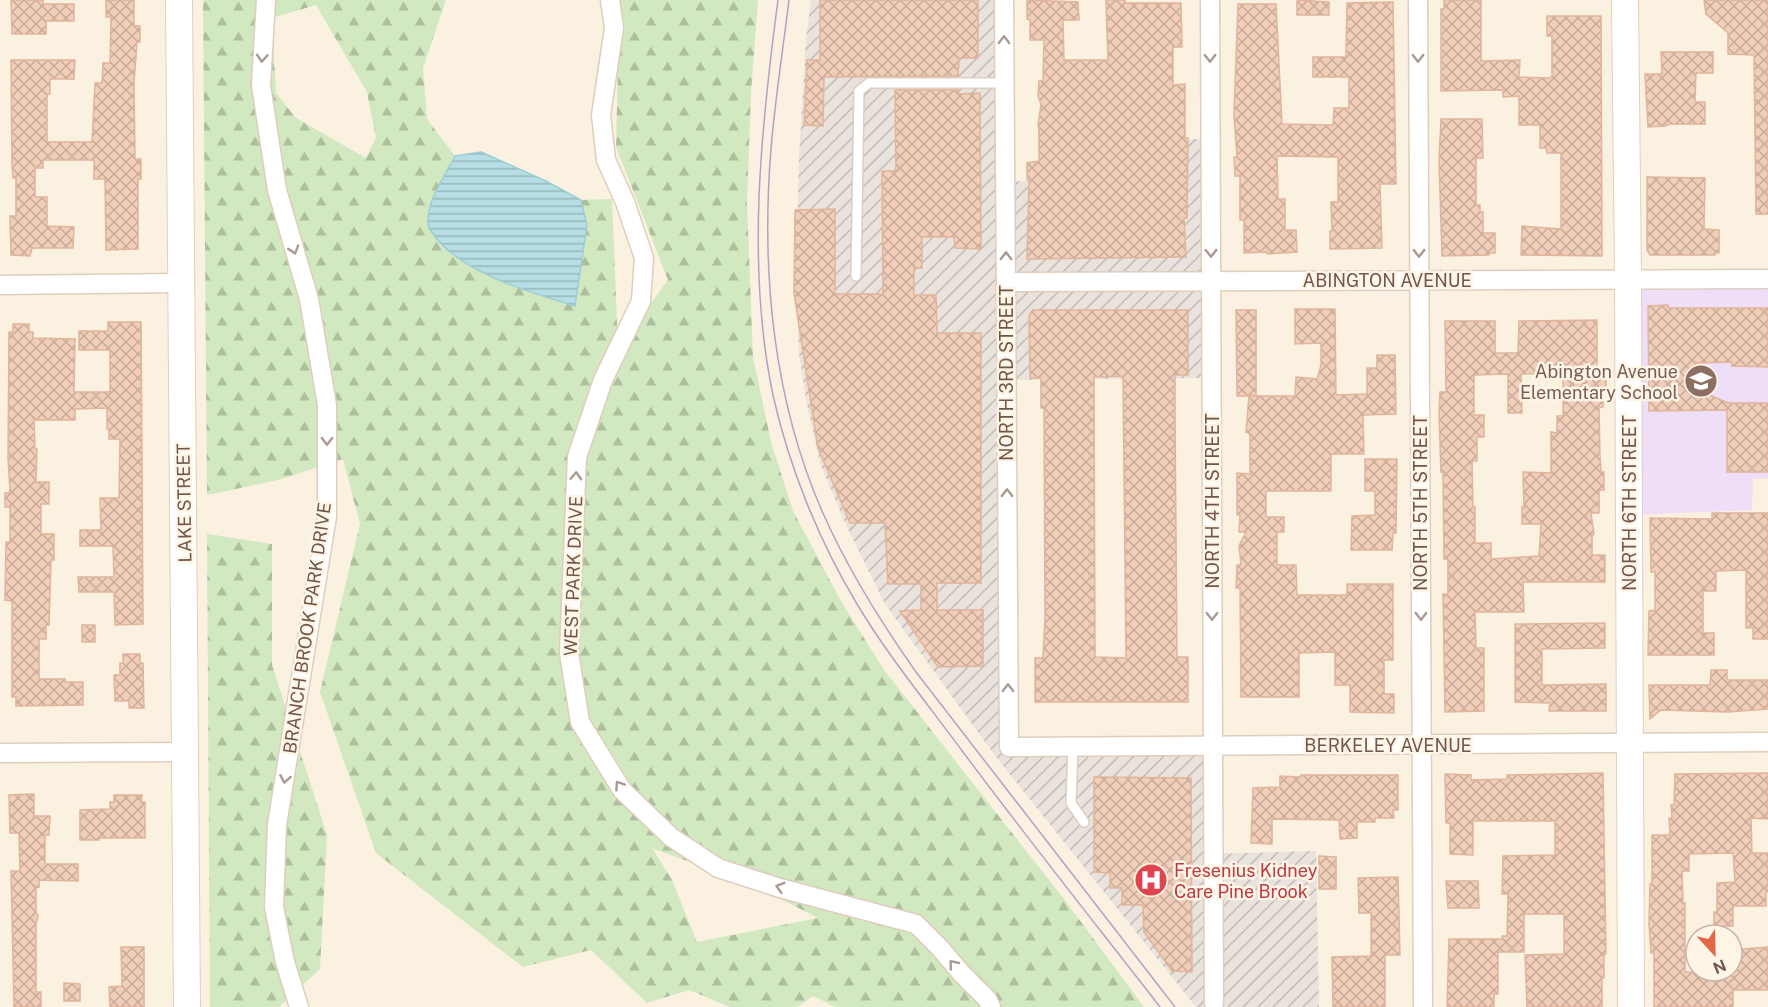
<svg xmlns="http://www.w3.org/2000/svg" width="1768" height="1007" viewBox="0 0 1768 1007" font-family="'Public Sans',sans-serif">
<defs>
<pattern id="industrial-furrows" width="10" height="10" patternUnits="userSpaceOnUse" patternTransform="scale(1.5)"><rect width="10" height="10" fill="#eae2dc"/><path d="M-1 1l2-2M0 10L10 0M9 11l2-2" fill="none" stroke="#c2bab4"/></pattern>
<pattern id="forest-firs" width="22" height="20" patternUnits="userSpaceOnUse" patternTransform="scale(1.5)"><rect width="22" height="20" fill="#d1e8c0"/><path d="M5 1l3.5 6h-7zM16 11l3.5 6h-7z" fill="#aebf9e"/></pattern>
<pattern id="water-rules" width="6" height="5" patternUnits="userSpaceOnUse" patternTransform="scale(1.5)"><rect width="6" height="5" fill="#b6dee4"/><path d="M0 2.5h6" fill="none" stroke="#98b7bb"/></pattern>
<pattern id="building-cross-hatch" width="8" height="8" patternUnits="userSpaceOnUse" patternTransform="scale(1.5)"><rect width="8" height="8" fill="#f0ceb9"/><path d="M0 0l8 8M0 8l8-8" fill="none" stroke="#c7aa98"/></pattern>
</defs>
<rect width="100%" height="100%" fill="#fbf1e1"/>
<path fill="url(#industrial-furrows)" d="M811,0H1000V181L1105,182L1104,140L1207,139L1208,378L1009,380L1010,743L1209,741V854L1316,851L1319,1007H1196L996,757L885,604L846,525L820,463L806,400L799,354L796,277L799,157L806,39Z"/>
<path fill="#eedef7" d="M1768,282V478L1753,479L1752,510L1636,515L1632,284Z"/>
<path fill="url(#forest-firs)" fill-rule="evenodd" d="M203,0H446L423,68L427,119L455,156L429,207L587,225L581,200L612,199L618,348L668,280L616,147L619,27L615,0H758L751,93L747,202L753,357L771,442L793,511L842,603L884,670L1064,899L1144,1007H835L813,996L797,1007H730L689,990L647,1003L591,950L523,967L376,853L320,692L360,524L343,459L278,480L207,495ZM316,5L367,92L376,138L366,158L296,118L276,93L272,18ZM652,848L759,888L818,918L697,942L672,880Z
M207,534L272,544V665L327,835L320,969L279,1007H210Z"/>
<path fill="url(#water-rules)" stroke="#9dcdd5" stroke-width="1.5" d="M481,152L546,181L581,200L587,225L575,306C532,293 461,273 434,235C431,231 428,228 428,223C427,200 445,176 455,156Z"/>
<path fill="url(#building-cross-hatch)" stroke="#e2b49a" stroke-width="1.5" fill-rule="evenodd" d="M11,0H43V4H74V21H46V34H12Z
M106,0H134V26H140V42H137L134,83L135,159H141V179H138V249L106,250L105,179H94V160H43V168H35V197H47V226L74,227L73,248H32L30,256L11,255L10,216H16V178H13L12,167L11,60H75L74,79H50V94H47V142H92L95,83H102L103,63H110L111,17H106Z
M820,0H978V58H959L958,76L824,77L823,126L804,125L807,60H820Z
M1027,0L1078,2L1079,20H1063L1064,60H1108L1106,0H1125V3H1181L1182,47H1173V85L1185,84V138H1188L1187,218H1184L1186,257L1027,259L1029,180H1027V163L1039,161V130L1038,125L1041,105L1038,96L1039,81H1043L1044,40H1030V20L1027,19Z
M1297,0L1329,2V15H1297Z
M1444,0H1481V61L1520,60L1519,77L1549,78L1552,76V36H1547V16H1601L1602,256L1521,255L1522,226L1561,229V153H1547L1546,148H1540V125H1519V96L1503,97V90L1441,91V9H1444Z
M1704,0H1768V214H1756L1754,55L1728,54V33L1706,14Z
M1393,2L1396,184H1380L1382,248L1330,249V231H1332L1331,202H1338V157L1277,156L1278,199H1285V230H1296L1297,252L1267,254V252L1244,253V220H1240V176H1235L1234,157H1237L1234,115L1238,4H1276L1282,124L1333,125L1334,108H1349V77H1313V57H1346L1347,3Z
M1661,52H1713V73H1696L1695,102H1705V124H1670L1665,126L1648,127L1645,74H1662Z
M895,90H958V94L980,93L981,249L955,248L954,237H922V268H914V295H936L937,333H981V583H937V610H983V666L938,667L900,611L921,610V584H888L885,523H850L818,448L805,365L794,293L795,210L835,209V294H883L882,171H896Z
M1441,119H1482L1483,158H1476V205H1480V212H1483V233H1495V253H1490L1489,255L1442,256L1439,161Z
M1647,177L1705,178L1704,229L1719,230V253H1715V255H1650L1647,250Z
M1668,305V308H1768V367L1732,366V362L1696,363V389L1728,403H1768V472H1727V410L1649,411L1648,306Z
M1295,309H1335L1336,395L1367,394V368H1377V355H1395L1396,414L1363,415L1364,454H1331V491H1266V517H1284V532H1277V565H1296L1297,595H1347V584H1393V660H1384V694H1394V713L1350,712V685H1335V652L1299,653V697H1241L1240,588H1236L1237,565H1241L1239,546L1246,532H1239L1240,515H1237V473L1250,474V434L1246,432L1249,396H1295L1296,377L1317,379L1321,365V343L1295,344Z
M1033,310H1188V375H1175V414L1177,657H1188V702H1035V658H1043L1045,618L1044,408H1041V378H1030L1029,315ZM1123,376L1126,658L1095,657L1094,377Z
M1236,310H1256V396H1237Z
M1597,320V378H1606V391H1603V407L1599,408L1600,455L1601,472H1604V490H1599V513H1591L1594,534L1592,536V555H1605V582H1523L1524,612H1475L1476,648H1484V711L1445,712L1443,594H1448V559H1444L1443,473L1441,472L1439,414L1440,392H1446L1445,321H1495V353H1518L1519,321ZM1563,373V416H1557V433L1551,432V473L1523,472L1524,508L1522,507V524H1541L1539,556L1491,559V543H1475V507H1473L1472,461H1477V437H1484V415H1474V375L1508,374V413H1522L1521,374Z
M108,322H141L143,624L115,625L114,592H79L78,577H114L113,546H80V530H101L100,498H119L120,439H109V429H107V408L75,409V420H34L35,449H37L36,482H49V504H41V534H54V560H51L49,625H46V639H39V679H65V682H83V705L16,706V697H12V601L5,600L6,542H10V507H5V493H9L10,490L8,458L9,332H13V324H29V332H33V338L75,339L74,392H110V350H79V331H108Z
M1365,459H1397L1396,533H1393L1392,550H1351L1352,516L1375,515V491H1365Z
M1712,513H1768V639H1753V628H1746V570L1716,571V591H1703V633H1714V655H1648L1649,611L1655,610V572H1651L1650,518L1712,519Z
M1605,623V648L1542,649V685L1606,684V711H1549L1550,703L1515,702V624Z
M82,625H95V642H82Z
M123,654H140V663H143L144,708H129V701H115L114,675H120V663H123Z
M1711,670H1727V680H1768V709L1727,712L1661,710L1650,719L1649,685H1710Z
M1603,773L1606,954H1604V978H1602V1007H1527L1525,955L1564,954V914H1524V952H1498V994H1494V1007H1447L1449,939H1502V936H1507L1508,894H1502L1503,856L1555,855V821H1473V855L1450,854V823H1446L1445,774L1471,775V780L1507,779V775Z
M1768,773V819L1751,818L1752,853H1768V892H1766V906H1733V926H1714V912H1717V883L1735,882L1733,853L1689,854V871H1682L1683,903H1685V972H1734L1733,950L1768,947V990H1733V1007H1654V953H1651L1649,925L1650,884H1652V835H1670L1669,818H1672L1671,805H1674L1675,774Z
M1301,775H1398V810H1393L1394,818H1375V822H1357V838L1340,839L1339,820L1272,819V844L1251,843L1253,788L1280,787V776L1301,777Z
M1094,777L1191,778L1192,972L1172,971L1144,932L1143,905H1122V888H1110V873L1094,872Z
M34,794V816H50L49,835H45V864H78V881L39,880V887L36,886V913L38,915L36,924V992H41V1007H14L11,871H20L19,833H10L9,795Z
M114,795H142L141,802H145V838H99V840H80V810L110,809V802H114Z
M1319,856L1336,857V889H1319Z
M1398,877L1400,955H1385V1007H1333L1332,957L1371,956V913H1359L1358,878Z
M1446,881H1478L1479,908H1448Z
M121,947H144V1007H110L109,987L122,986Z
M64,983L80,984V1001H64Z"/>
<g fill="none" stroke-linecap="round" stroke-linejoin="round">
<defs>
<path id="lane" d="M856,276L859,91L869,83H1004
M1073,747L1071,803L1084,822"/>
<path id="street" d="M266,0L261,85L277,190L309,299L327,405V516L277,825L274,907L285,962L299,1007
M610,0L614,28L601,115L606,160L625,202L644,258L641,301L603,380L577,457L569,653L580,722L622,790L671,837L718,868L780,888L916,924L940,948L962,974L987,999L991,1007
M1004,0L1009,747L1768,742
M1210,0L1214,1003
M1418,0L1423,1007
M1006,282L1768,279
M0,285L181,283
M0,753L186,752"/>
<path id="secondary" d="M179,0L187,1007
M1625,0L1628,279L1631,1007"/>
</defs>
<use href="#lane" stroke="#dfcdbd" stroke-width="12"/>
<use href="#street" stroke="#dfcdbd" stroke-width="21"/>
<use href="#secondary" stroke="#e4cebb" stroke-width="28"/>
<use href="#lane" stroke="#fff" stroke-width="9"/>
<use href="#street" stroke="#fff" stroke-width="18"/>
<use href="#secondary" stroke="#fff" stroke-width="26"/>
<path stroke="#b3a0c3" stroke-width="1.5" d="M778,0C761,128 746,267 773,395C789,467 819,541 857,604C888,656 927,703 963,752C1027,838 1094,922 1160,1007
M789,0C783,50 775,99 771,149C761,271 773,399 822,511C847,568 880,621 916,672L1175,1007"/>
</g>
<defs><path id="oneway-chevron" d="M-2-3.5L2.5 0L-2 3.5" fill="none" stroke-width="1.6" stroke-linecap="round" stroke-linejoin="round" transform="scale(1.5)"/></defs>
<g stroke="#aa9a92">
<use href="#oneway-chevron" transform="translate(1004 40) rotate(-90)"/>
<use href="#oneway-chevron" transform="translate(262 58) rotate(94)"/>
<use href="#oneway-chevron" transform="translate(1210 58) rotate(90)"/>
<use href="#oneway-chevron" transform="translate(1418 58) rotate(90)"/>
<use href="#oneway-chevron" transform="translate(294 250) rotate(73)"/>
<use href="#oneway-chevron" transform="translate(1211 253) rotate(90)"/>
<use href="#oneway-chevron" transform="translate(1419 253) rotate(90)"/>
<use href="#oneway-chevron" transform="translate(1006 256) rotate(-90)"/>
<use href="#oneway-chevron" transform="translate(327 441) rotate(91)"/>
<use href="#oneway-chevron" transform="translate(576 476) rotate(-87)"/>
<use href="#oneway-chevron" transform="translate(1007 493) rotate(-90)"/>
<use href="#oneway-chevron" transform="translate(1212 616) rotate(90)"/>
<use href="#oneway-chevron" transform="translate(1421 616) rotate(90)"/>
<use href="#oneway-chevron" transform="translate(1008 688) rotate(-90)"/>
<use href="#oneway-chevron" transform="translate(285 779) rotate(100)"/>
<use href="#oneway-chevron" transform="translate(619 785) rotate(-124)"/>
<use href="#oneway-chevron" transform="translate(780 887) rotate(-164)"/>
<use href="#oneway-chevron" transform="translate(953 964) rotate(-129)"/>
</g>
<defs>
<symbol id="school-disc" viewBox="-11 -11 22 22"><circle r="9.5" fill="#8d6e63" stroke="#fff5e6"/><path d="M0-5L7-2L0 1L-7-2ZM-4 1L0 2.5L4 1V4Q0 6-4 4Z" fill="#fff"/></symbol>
<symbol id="hospital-disc" viewBox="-11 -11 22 22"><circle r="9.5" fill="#e0444e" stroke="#fff5e6"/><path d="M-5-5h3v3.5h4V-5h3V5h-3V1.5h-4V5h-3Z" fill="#fff"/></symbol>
</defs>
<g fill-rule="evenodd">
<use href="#school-disc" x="1682" y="362" width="38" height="38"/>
<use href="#hospital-disc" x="1132" y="861" width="38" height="38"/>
</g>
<g text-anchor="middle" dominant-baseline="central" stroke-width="5" stroke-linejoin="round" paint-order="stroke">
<g font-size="18" fill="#715749" stroke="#fff5e6">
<text x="1387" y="280">ABINGTON AVENUE</text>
<text transform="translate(1006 373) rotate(-90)">NORTH 3RD STREET</text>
<text transform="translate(1212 501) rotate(-90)">NORTH 4TH STREET</text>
<text transform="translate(184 503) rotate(-91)">LAKE STREET</text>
<text transform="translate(1420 503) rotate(-90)">NORTH 5TH STREET</text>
<text transform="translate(1629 503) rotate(-90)">NORTH 6TH STREET</text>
<text transform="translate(573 576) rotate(-88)">WEST PARK DRIVE</text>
<text transform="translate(307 628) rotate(-82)">BRANCH BROOK PARK DRIVE</text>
<text x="1388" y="745">BERKELEY AVENUE</text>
</g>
<g font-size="18" fill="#785e54" stroke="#fff5e6" text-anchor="end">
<text x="1678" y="371">Abington Avenue<tspan x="1678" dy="21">Elementary School</tspan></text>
</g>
<g font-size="18" fill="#be3a42" stroke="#fff5e6" text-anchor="start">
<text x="1174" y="870">Fresenius Kidney<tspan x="1174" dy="21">Care Pine Brook</tspan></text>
</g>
</g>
<g transform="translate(1714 953) rotate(158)"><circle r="28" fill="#fff5e6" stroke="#c6b6a7" stroke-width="1.5"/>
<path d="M0-4.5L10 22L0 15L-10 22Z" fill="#e36848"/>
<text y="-9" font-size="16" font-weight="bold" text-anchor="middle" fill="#715749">N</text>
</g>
</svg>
